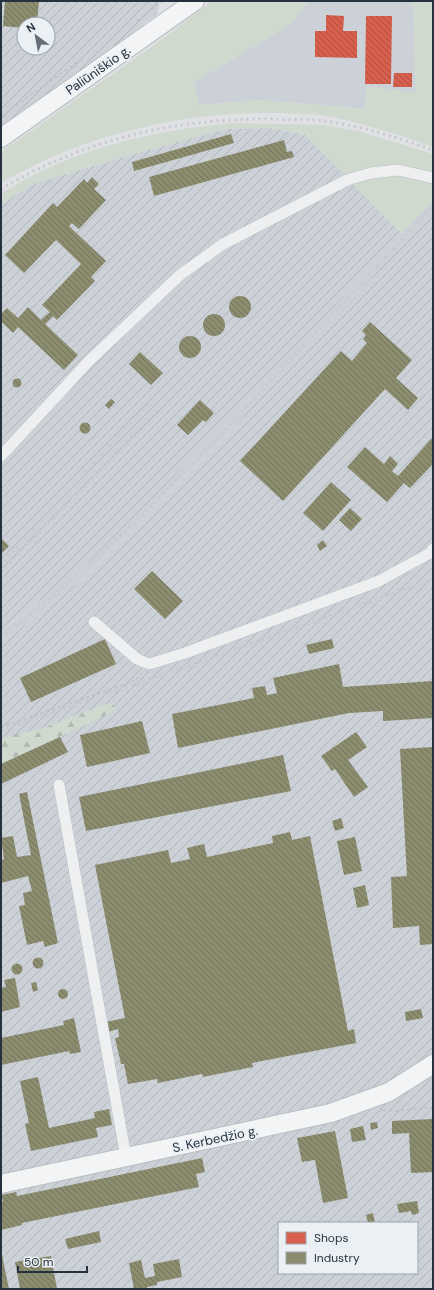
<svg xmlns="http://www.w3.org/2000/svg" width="434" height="1290" viewBox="0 0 434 1290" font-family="'DM Sans',sans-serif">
<defs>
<pattern id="industrial-furrows" width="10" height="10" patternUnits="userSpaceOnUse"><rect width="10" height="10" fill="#ccd1d8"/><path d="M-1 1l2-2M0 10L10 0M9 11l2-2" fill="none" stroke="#afb4ba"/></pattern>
<pattern id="forest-firs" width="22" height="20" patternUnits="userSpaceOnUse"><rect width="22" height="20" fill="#d0d9ce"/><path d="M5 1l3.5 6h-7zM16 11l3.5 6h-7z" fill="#b2bbb2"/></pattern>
<pattern id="shops-back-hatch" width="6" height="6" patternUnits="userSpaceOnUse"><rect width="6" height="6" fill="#d6604d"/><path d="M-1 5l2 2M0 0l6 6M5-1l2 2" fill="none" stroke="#ad5041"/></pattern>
<pattern id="industry-back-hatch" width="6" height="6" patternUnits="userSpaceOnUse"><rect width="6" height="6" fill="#8c8c6e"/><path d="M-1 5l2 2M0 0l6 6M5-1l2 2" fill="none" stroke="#72735c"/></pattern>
</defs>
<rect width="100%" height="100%" fill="#dfe1e4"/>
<path fill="#ccd1d8" d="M308,1H413L416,94L366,86L365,109L260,100L198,105L194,82L291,24Z
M433,200V212L408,240L227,434L132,532L80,581L25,625L1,642V631L16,620L164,487Z"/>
<path fill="url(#industrial-furrows)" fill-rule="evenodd" d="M1,1H160L157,14L106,53L1,126ZM24,24H48V48H24Z
M269,128L304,134L402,234L164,487L89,561L1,631V205L30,185L126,156L226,129Z
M433,212V1289H1V642L25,625L80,581L132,532L227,434ZM279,1223H417V1273H279Z"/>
<path fill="#d0d9ce" d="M212,1H308L291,24L194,82L199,105L260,100L365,109L366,86L416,93L413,1H433V147C396,134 359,121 319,115C307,113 293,114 280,113C183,111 85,134 1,183V152L164,38Z
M234,123L323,125L358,131L433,154V200L402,234L304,134L269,128L226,129L126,156L30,185L1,205V194C70,149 153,130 234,123Z"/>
<path fill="url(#forest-firs)" d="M107,704H112L117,710L1,764V739C16,733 31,732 46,727C66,719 86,711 107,704Z"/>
<path fill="url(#shops-back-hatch)" d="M326,15L344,16L343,31H357V58L315,57V31H326Z
M366,16H392L391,84H365Z
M394,73H412V87H393Z"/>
<path fill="url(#industry-back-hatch)" d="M5,1H39L37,24H24V28L3,26Z
M231,134L234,143L134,171L132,162Z
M284,140L287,152L292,151L294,157L154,196L149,177Z
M92,177L99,184L94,189L106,200L79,229L72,223L69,226L106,261L91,277L95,281L57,320L53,316L45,324L78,355L64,370L18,327L13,333L1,321V314L7,308L18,318L28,307L41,320L50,312L42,305L81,264L56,240L24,273L5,255L53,203L57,207L84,179L87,183Z
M229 307a11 11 0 1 1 22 0a11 11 0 1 1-22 0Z
M203 325a11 11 0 1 1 22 0a11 11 0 1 1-22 0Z
M370,322L412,360L396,378L418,398L408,410L385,389L283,501L240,461L341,351L352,361L367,343L363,339L366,335L362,331Z
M179 347a11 11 0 1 1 22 0a11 11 0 1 1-22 0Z
M140,352L163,373L151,385L129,364Z
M12.5 383a4.5 4.5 0 1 1 9 0a4.5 4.5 0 1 1-9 0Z
M111,399L115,402L109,409L105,405Z
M200,400L214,413L206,422L203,420L188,435L177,425Z
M79.5 428a5.5 5.5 0 1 1 11 0a5.5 5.5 0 1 1-11 0Z
M433,437V464L410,488L404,483L387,502L347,467L365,447L384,464L390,456L398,464L392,471L398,476Z
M331,482L351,500L323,531L303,513Z
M350,508L362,519L351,531L339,520Z
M2,539L9,546L1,554V540Z
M323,540L327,546L320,551L317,545Z
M152,571L183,601L165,619L134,589Z
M105,639L116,664L31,702L20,678Z
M332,639L334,648L309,654L306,645Z
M339,664L343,687L433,681V718L383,721V711L349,713L178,748L172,714L254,698L252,688L265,686L267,695L277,693L273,678Z
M142,721L150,753L87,767L80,735Z
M356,732L367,747L348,760L368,787L354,797L335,769L332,771L321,756Z
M60,737L68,752L1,784V764Z
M433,747V944L420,945L419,926L393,928L391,877L407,876L400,749Z
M283,755L291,791L86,831L79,797Z
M27,792L58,943L45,947L43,941L27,945L19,906L25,905L23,893L32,891L28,876L1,883V860L4,859L1,838L13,836L17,857L31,855L19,794Z
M341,818L344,828L335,831L332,821Z
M290,832L292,840L310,836L348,1031L354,1029L356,1043L252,1063L253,1067L203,1077L202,1074L158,1083L157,1079L128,1084L124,1064H121L115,1038L119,1037L118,1029L108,1032L106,1022L125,1018L95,865L168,850L171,863L190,859L187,848L204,844L207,857L273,843L272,836Z
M355,837L362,871L344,875L337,841Z
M365,885L369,905L357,908L353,888Z
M32.5 963a5.5 5.5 0 1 1 11 0a5.5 5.5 0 1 1-11 0Z
M11.5 969a5.5 5.5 0 1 1 11 0a5.5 5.5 0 1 1-11 0Z
M15,978L20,1007L1,1012V988L6,987L4,980Z
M36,982L38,990L33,992L31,983Z
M58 994a5 5 0 1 1 10 0a5 5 0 1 1-10 0Z
M421,1009L423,1018L406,1021L405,1012Z
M74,1018L81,1052L70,1054L69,1051L1,1065V1038L64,1025L63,1021Z
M38,1077L49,1128L95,1118L94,1112L109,1109L112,1125L96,1128L98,1137L31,1151L25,1124L29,1123L20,1081Z
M433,1119V1172L411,1173L409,1133L392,1134V1121Z
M377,1122L378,1128L371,1130L370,1123Z
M363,1126L366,1140L352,1142L350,1129Z
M335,1131L348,1198L323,1203L315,1160L302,1162L297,1138Z
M202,1158L205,1172L196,1174L199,1187L22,1223V1225L1,1230V1202H3L1,1195L16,1192L17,1196Z
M417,1201L419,1213L412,1215L411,1211L399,1213L397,1204Z
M373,1213L375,1223H368L366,1215Z
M99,1231L101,1242L68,1249L65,1239Z
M1,1255H2L9,1289H1Z
M51,1256L57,1289H20L15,1262Z
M179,1259L182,1277L157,1282V1285L147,1287V1289H134L129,1263L141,1260L145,1278L155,1276L153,1264Z"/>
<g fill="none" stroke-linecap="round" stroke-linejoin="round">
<defs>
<path id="street" d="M1,456L89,361L180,275L223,244L347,180L371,173L398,170L433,178
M94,622L137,659L149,664L185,653L379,581L430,553L433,549
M59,785L126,1157"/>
<path id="primary" d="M1,138L195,1
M1,1184L331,1113L389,1092L433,1064"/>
</defs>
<use href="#street" stroke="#bdbfc2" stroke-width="12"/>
<use href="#primary" stroke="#babec2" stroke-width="20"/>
<path stroke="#bdc0c3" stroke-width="1.5" stroke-dasharray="3 3" stroke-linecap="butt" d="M137,21L163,1
M1,116L83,58
M1,727L126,684L136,680L142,673
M383,1110L398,1111L433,1107"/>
<use href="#street" stroke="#eeeff1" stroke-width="11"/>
<use href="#primary" stroke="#f3f4f5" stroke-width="18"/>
<path stroke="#c7c9cc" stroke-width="3" stroke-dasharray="2 4" stroke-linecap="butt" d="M1,189C85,139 176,118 273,119C287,120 302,119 316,120C356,124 395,137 433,150
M4,561L150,402
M1,571L159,408
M1,637L41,606L132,526L220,435L433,206
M1,730L226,653L433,579"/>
</g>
<g text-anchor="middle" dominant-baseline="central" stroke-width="4" stroke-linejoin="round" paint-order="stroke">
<g font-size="13" fill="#25313e" stroke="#ebf0f5">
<text transform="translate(98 70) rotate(-35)">Paliūniškio g.</text>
<text transform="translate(215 1139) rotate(-12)">S. Kerbedžio g.</text>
</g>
</g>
<rect width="434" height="1290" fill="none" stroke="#25313e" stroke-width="4"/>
<rect x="278" y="1222" width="140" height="52" fill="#ebf0f5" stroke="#9ca4ac"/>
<rect x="286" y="1232" width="20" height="12" fill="#d6604d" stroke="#9ca4ac"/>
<text x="314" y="1242" font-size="12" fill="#25313e">Shops</text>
<rect x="286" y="1252" width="20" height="12" fill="#8c8c6e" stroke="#9ca4ac"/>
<text x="314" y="1262" font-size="12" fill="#25313e">Industry</text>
<g transform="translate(36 36) rotate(328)"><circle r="19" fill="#ebf0f5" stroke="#9ca4ac"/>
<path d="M0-3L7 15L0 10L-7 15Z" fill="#666f78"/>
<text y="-6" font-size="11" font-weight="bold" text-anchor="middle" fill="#25313e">N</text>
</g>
<path d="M18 1266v6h69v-6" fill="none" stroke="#25313e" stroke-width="2"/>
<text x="24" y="1266" font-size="12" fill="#25313e" stroke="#ebf0f5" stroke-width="3" paint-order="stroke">50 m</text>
</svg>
